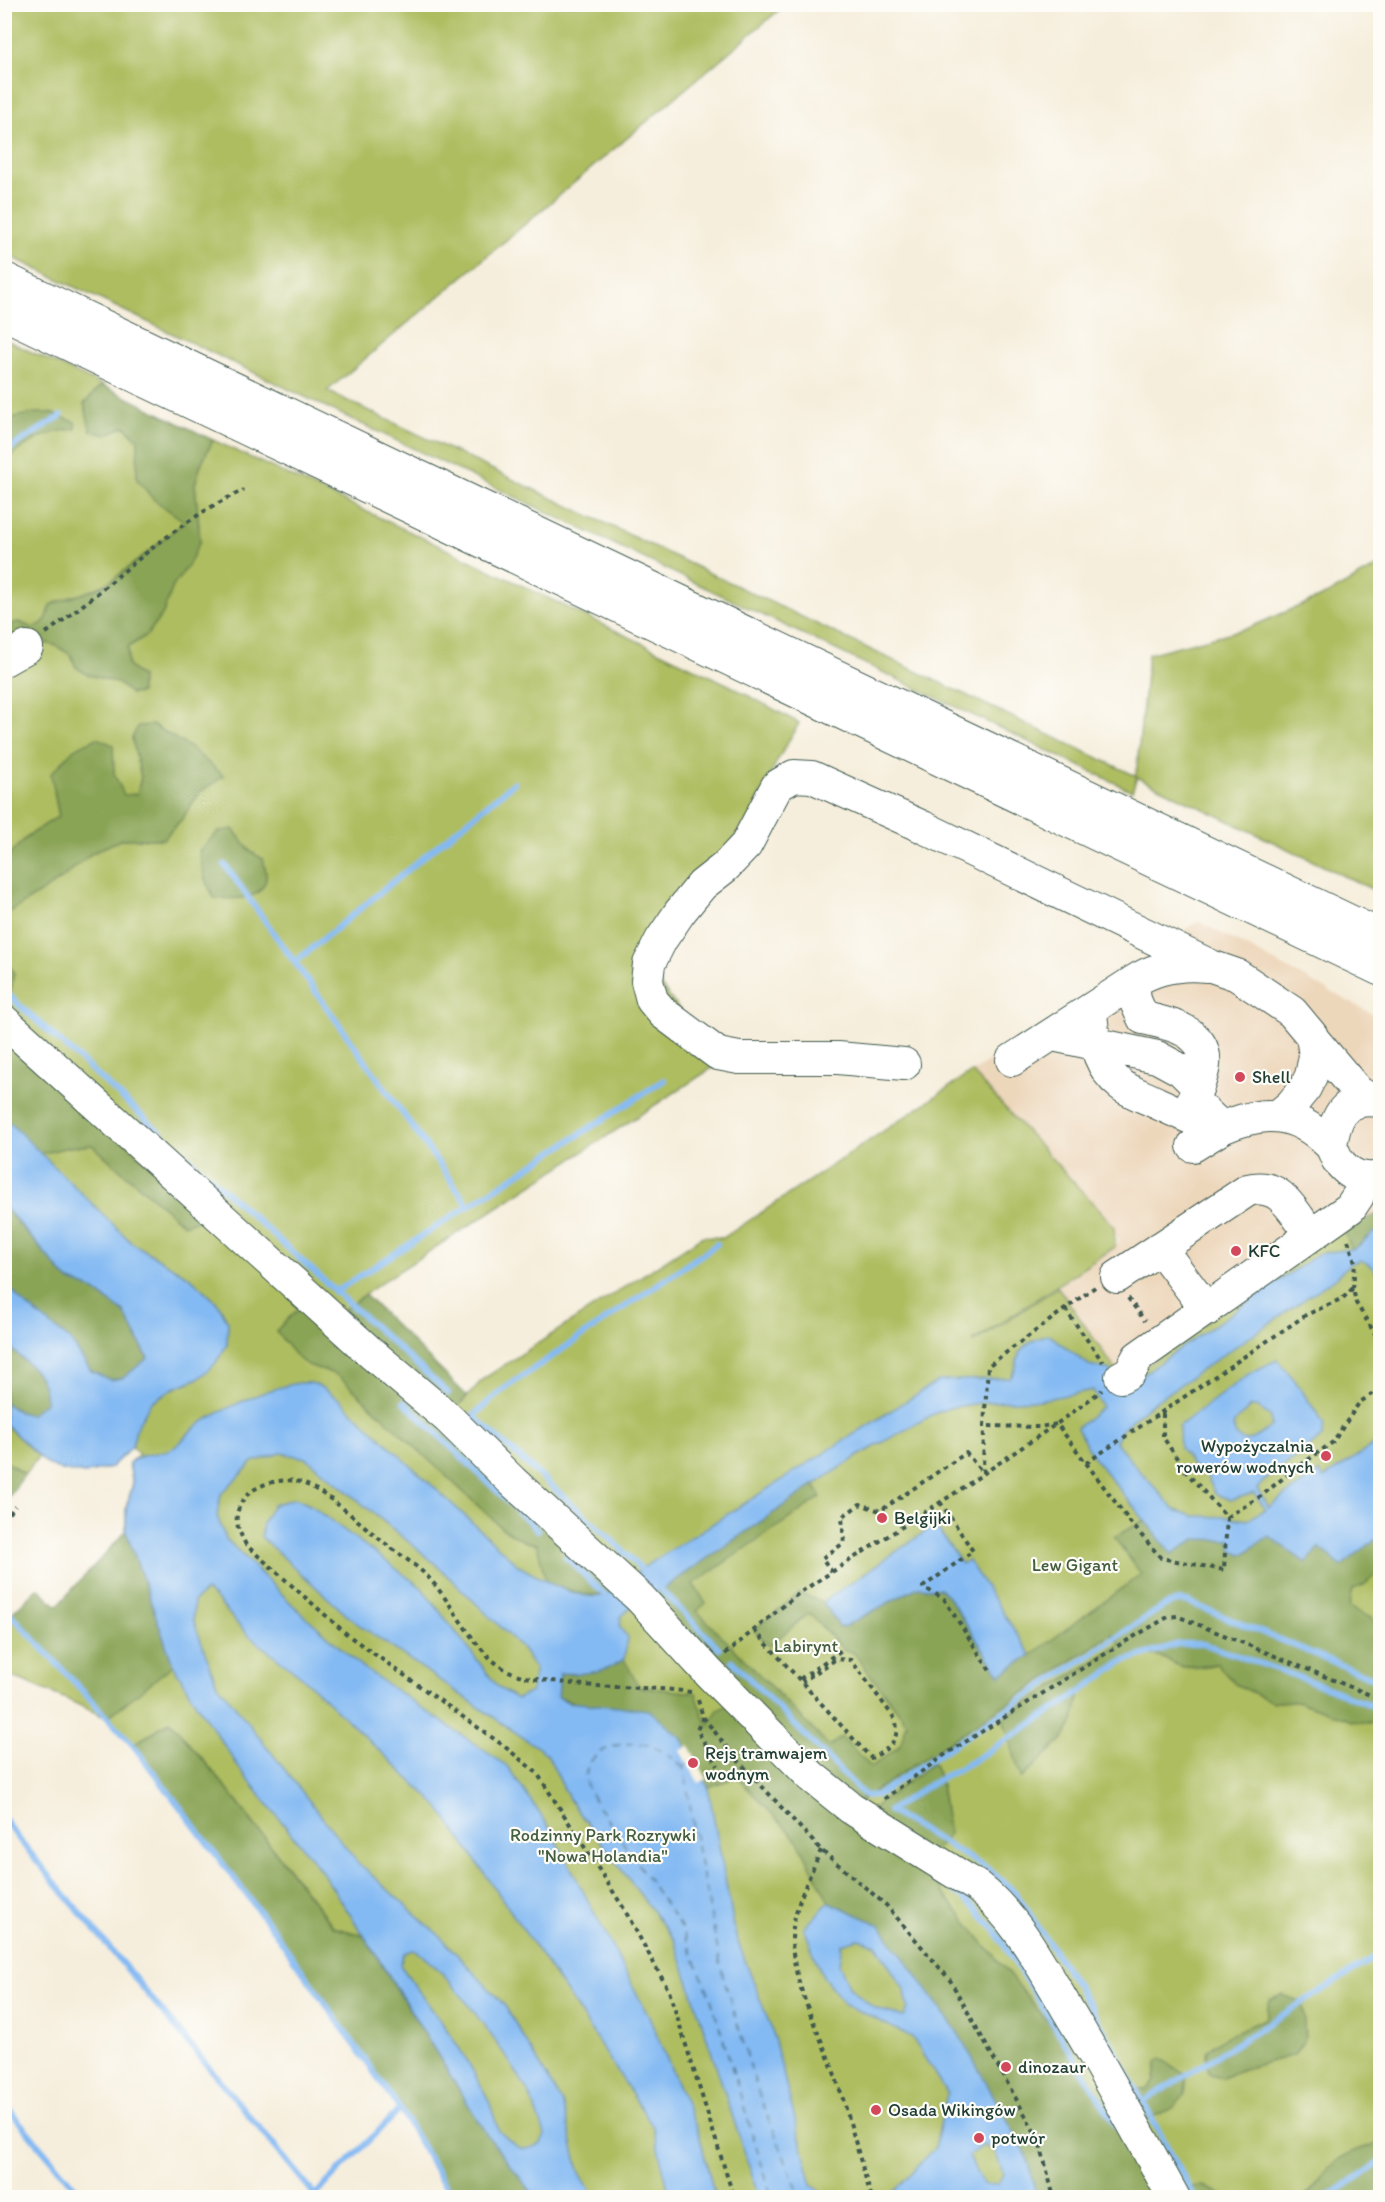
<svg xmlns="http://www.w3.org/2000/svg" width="1385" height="2202" viewBox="0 0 1385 2202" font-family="Itim,sans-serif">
<rect width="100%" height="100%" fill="#fdfcf7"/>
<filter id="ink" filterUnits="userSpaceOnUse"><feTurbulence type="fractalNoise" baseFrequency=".0167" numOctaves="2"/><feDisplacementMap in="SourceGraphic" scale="12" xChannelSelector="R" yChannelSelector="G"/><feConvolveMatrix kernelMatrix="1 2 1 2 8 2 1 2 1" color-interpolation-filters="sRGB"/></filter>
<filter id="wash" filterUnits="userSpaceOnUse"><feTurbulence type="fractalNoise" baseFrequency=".008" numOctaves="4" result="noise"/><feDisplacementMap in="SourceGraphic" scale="24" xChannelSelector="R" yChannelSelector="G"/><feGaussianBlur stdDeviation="1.35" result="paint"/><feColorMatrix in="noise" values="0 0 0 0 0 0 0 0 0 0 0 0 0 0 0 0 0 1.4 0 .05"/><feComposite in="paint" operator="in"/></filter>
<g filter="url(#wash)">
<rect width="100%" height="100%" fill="#f6eedc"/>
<path fill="#edd7bb" d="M1198,921L1380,1018V1213L1125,1383L1058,1287L1120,1241L972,1072L1015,1046Z"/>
<path fill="#aebd60" stroke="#667d4a" stroke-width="1.5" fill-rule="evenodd" d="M5,4L785,5L327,391L1136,776L1148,654L1248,628L1328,594L1380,565V893L1137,777L1132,791L5,254Z
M4,339L102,385L84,404L106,434L124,426L138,440L137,480L186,522L111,581L84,595L71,596L42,625L32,628L19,622L36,641L55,645L71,655L76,667L86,674L118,683L131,694L141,677L128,666V647L147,635L163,613L173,586L189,564L199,526L195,484L201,464L213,440L421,537L729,685L799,723L776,763L751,816L641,960L720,1063L385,1280L333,1317L313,1299L293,1314L276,1331C285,1342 297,1362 311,1366C321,1370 329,1371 339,1376L502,1528L526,1542L537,1544L584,1595L448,1418L483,1379L703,1236L723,1238L972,1072L1114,1226L1115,1247L973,1341L974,1342L1058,1287L1124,1382L1308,1248L1380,1213V1646L1372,1642L1113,1634L1121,1644L1003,1718L1022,1778L1062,1740L1074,1721L1080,1692C1098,1680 1123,1656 1145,1654C1159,1652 1171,1665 1184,1667C1195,1669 1207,1666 1217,1664L1235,1684L1273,1702L1297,1701L1352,1721L1380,1724V2143C1359,2149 1340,2154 1325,2172C1318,2181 1314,2192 1304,2197H1225L1204,2186L1181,2198L535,2197L364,1936L334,1927L220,1780L170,1721L133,1745L107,1718L66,1699L21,1680L5,1676V1607L107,1717L138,1567L126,1531V1508L133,1484L129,1463L139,1454L132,1447L136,1426L151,1402L174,1388L199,1378L227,1345L228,1322L218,1304L191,1278L132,1243L40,1154L68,1147L92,1145L184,1225L5,1021V1002L10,997L14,972L5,961V915L60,880L92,853L122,839H163L182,819L199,793L132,738L141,777L137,794L124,796L114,774L112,745L54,793L59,816L29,835L5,859ZM933,1763C945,1784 943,1810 949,1833L878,1804ZM1282,1995L1294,2055L1240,2070L1223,2078L1229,2035L1267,2018L1269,2000ZM1157,2062L1151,2116L1135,2125L1126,2071L1136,2089H1148L1155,2080Z
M4,1424L39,1456L25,1474L5,1461Z"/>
<path fill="#8aa456" stroke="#547045" stroke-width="1.5" d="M102,385L213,440L201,464L195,484L200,541L189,564L173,586L163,613L147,635L128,647V666L141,677V693L131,694L118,683L86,674L76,667L71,655L55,645L36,641L14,640L7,634L10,624L19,622L32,628C45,624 48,619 50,605C71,596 92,593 111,581C137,564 160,540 185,522L153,499L137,479L138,440L125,426L106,435L91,431L84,404Z
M34,413H51L75,422L76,429C51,430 20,444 5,463V432L11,431V418Z
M153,725L191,748L224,776L199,793L182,819L163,839H122L92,853L60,880L5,915V859L29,835L59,816L51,774L74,749L97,738L113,745L114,774L124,795L137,794L141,777L132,738L138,726Z
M233,829L251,852L263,859C264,864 267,873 266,879C261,902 232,899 214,898L205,879L199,851L218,832Z
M5,961L14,972L10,997L5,1002Z
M4,1022L202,1219L184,1225L92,1145L68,1147L40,1154L5,1118Z
M4,1207L68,1280L92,1289L124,1312L148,1359L123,1378L110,1380L91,1371L70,1340L20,1301L5,1281Z
M1380,1213V1233L1379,1232L1366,1238L1356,1248L1351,1250L1344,1228Z
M365,1295L467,1396L449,1417L624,1583L605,1595H584L546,1583L537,1544L526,1542L502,1528L339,1376C329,1371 321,1370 311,1366C297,1362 285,1342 276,1331L293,1314L313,1299L333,1317Z
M4,1343C24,1361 46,1373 47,1402L30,1415L19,1412L5,1403Z
M4,1461L25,1474L6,1501L4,1500Z
M814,1485L821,1497L693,1584L706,1603L697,1611L829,1746L842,1737L871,1767L900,1746L907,1723L854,1653L843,1649L809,1613L769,1646L754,1630L799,1593L823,1602L841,1628L918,1587L940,1589L948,1596L1000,1675L1031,1655L1141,1574L1114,1537L1145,1520L1172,1554L1195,1539L1231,1540L1242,1555L1269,1536L1306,1563L1319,1547L1341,1566L1380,1536V1571L1364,1585L1353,1589L1349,1607L1371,1618L1378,1628L1372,1642L1380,1646V1724L1352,1721L1297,1701L1273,1702L1235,1684L1217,1664L1183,1667L1159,1656L1145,1654L1122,1662L1080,1692L1074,1721L1062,1740L1021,1778L1003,1718L1121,1644L1112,1634L851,1807L866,1816L878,1804L933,1763C944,1785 943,1809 949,1833L944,1842L928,1855L932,1873L943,1893L1070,2049L1119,2129L1156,2197H1037L1025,2152L880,1925L829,1902L798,1841L737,1777L708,1787L681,1738L558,1697L560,1673C583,1675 605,1673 624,1659L639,1687L696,1693L703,1716L709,1724L718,1710L736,1701L640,1598L661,1590L670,1584Z
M126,1531L173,1665L107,1718L11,1614L38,1588L57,1606Z
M170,1721L220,1780L333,1927L364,1936L487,2135L535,2197H452L400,2109L274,1931L133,1745Z
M1282,1995L1303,2002L1305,2040L1294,2055L1240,2070L1222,2078L1210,2075L1206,2062L1208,2049L1229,2035L1267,2018L1269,2001Z
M1162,2058L1173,2068L1187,2074L1185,2094L1173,2108L1134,2125L1112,2085L1126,2071L1136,2089H1148L1155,2080L1157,2062Z
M1380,2143V2197H1304C1314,2192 1318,2181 1325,2172C1340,2154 1359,2149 1380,2143Z
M1204,2186L1225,2197L1181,2198L1188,2187Z"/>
<path fill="#84baf3" stroke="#527c94" stroke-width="1.5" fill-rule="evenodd" d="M5,1118L132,1243L191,1278L218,1304L228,1322L227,1345L215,1364L199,1378L174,1388L151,1402L137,1426L132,1447L111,1467L85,1474L61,1470L47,1464L5,1424V1403L19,1412L30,1415L46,1402C46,1371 24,1362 5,1343V1281L21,1301L70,1340L91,1371L110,1380L123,1378L148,1358L124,1312L92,1289L68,1280L5,1207Z
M1374,1232L1380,1233V1279L1373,1267L1361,1260L1349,1264L1337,1277L1146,1408L1121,1430L1116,1442L1131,1461L1175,1510L1194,1516L1227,1517L1248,1520L1265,1509L1254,1493L1231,1500L1215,1494L1208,1478L1192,1465L1180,1448L1179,1426L1250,1373L1277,1360L1294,1379L1324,1424L1322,1437L1263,1482L1257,1489L1269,1507L1319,1472L1324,1478L1380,1441V1536L1341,1566L1319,1547L1306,1563L1269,1536L1242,1555L1232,1551L1231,1540L1195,1539L1172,1554L1094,1458L1077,1428L1102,1407L1093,1390L1040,1400L986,1402L949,1408L932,1415L860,1455L814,1485L661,1590L640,1598L621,1617L620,1627L628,1638L624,1659C605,1673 583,1675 560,1673L558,1697L568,1702L649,1710L681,1738L708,1787L736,1937L772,2030L812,2185L828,2197H759L675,1941L569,1799L547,1754L352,1620L261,1537L263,1522L273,1505L295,1498L310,1505L421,1587L498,1687L517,1699L531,1692L535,1668L519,1645L432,1561L306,1458L281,1453L253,1462L221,1494L217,1516L226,1539L293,1605L362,1667L507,1766L551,1830L650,2019L699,2134L715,2197H670L653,2127L567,1993L438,1806L302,1677L248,1635L214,1597L206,1591L194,1601L193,1619L216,1682L358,1863L440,1936L505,2006L562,2102L579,2171L594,2197H535L487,2135L374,1951L322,1872L242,1772L195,1702L173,1665L126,1531V1508L133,1484L129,1463C142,1451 162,1456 176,1446C183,1441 188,1432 196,1427C216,1411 290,1376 315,1384C323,1387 332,1395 339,1399L519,1566C540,1578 583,1605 607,1594C620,1588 631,1578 641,1569L938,1381L1010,1378C1017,1370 1016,1363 1019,1354C1023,1343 1039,1339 1048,1334L1089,1365L1111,1370L1124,1387L1318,1254L1356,1248ZM1250,1407H1257L1271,1417V1426C1258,1438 1236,1452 1233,1424ZM413,1950C442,1960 509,2059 526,2088C534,2104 540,2118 545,2135L540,2145L526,2149L517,2147L499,2131L489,2101L468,2062L450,2034L400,1965L404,1953Z
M935,1525L962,1564L968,1560L1031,1655L1000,1675L948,1596L940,1589L918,1587L841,1628L823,1602Z
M829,1902L880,1925L958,2033L1025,2152L1037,2197H889L935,2148L947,2094L912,2037L845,2004L822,1975L804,1928ZM858,1939L876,1945L905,1991L908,2008L904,2017L874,2008L850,1988L839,1964L842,1944ZM984,2145L995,2151L1003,2174L998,2184L985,2185L976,2172L969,2156Z"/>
<path fill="#f6eedc" d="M689,1746L707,1779L699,1783L680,1751Z"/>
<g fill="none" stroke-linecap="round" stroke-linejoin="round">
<path stroke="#84baf3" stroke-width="6" d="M4,452L61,416
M225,865L469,1206
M295,962L514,783
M4,991L448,1393
M335,1292L664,1080
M404,1402L538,1530
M566,1557L605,1595
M641,1569L613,1541L473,1416L501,1391L717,1244
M661,1590L719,1648
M4,1607L133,1745L274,1931L400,2109L452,2198
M732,1661L865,1796L877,1795L1164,1606L1178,1601L1188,1602L1380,1681
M4,1819L18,1838L315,2195
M951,1888L976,1909L995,1930L1117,2127
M1143,2102L1380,1954
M4,2104L84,2198
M314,2196L400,2109
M1195,2198L1091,2007L1015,1892L988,1869L889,1811L927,1786L971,1762L1063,1704L1122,1662L1178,1644H1204L1313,1682L1380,1709
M1326,2198L1380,2163"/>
<path stroke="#385c64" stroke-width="1.5" stroke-dasharray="8 6" stroke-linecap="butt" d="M687,1764L684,1767L695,1836L723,1976L758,2092L801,2198
M684,1767C672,1758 662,1749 648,1745C622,1739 582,1750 586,1782C587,1790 593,1797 596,1803L681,1927L710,1996L772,2198"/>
</g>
</g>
<g filter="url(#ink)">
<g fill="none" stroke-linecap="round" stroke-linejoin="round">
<defs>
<path id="minor" d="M4,660L27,647
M1207,966C1180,963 1156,967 1133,982L1135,1000L1143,1018C1168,1023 1208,1031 1204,1065C1203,1077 1196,1089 1193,1101L1222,1128C1262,1110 1295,1110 1328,1143C1333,1147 1334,1153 1337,1159C1348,1175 1362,1181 1380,1177
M1091,1009C1092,1035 1098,1067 1120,1084C1129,1092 1146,1097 1157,1103C1175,1111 1193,1120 1212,1126
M4,1021L371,1353L448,1418L512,1481L640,1598L709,1673L811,1776L851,1808L978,1887C1017,1918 1041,1965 1066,2007C1104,2070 1139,2134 1174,2198
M1053,1035L1157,1057L1181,1070L1197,1086
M1313,1039L1358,1092L1371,1100
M1012,1060L1133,982
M904,1064L838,1058H739L718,1054L663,1013L652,1000L647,981L649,964L661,940L680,912L702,885L725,867L746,845L777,786L794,776L812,777L923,827L1211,966L1237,975L1292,1012L1312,1036L1315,1056L1311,1076L1305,1088L1291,1105L1278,1116
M1331,1145C1336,1114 1345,1096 1380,1101
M1193,1146L1222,1128
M1160,1248L1207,1310
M1117,1277L1248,1190C1281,1181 1293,1212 1311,1235
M1121,1377L1130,1372L1138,1357L1350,1208L1358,1196L1364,1179"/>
<path id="highway" d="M4,279L1380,936
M4,313L1380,969"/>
</defs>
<use href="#minor" stroke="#3f584d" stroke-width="34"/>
<use href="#highway" stroke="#3f584d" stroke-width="35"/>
<path stroke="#3f584d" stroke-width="4" stroke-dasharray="4.5 4.5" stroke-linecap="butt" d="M46,633C114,585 167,525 244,490
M1348,1240L1355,1262L1353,1288L1356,1303L1380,1342
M1095,1287L988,1366L984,1426L1039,1427L1057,1424L1130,1522L1161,1558L1224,1570L1227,1517L1186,1472L1163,1437V1411
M1128,1298L1145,1321
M1065,1309L1103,1362
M1086,1463L1306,1315L1343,1298L1353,1288
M983,1473L984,1426
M940,1502L973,1551L923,1587L944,1599L992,1674
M1227,1517L1261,1496L1287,1475L1333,1442L1359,1403L1380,1388
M4,1521L15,1506
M832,1572L822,1558L844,1543L842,1517L860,1504L880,1511L966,1453L983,1473
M754,1630L871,1758C887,1751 902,1739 895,1719L851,1660L836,1659L802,1682
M725,1654L799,1593L958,1491L1068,1416L1102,1390
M800,1679L843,1649
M691,1692C648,1686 603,1689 560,1682C543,1680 527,1679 511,1672C474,1656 454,1602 425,1574C412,1562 396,1552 382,1541C361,1524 322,1487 296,1481C280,1478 252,1485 243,1500C232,1518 237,1527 246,1545L349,1636L504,1746L537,1773L623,1907L669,1991L734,2198
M698,1700L703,1717L733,1755L821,1850L886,1905L950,1980L1039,2140L1054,2198
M703,1717L697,1730L718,1766
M884,1799L943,1756L1121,1644L1168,1617L1177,1616L1380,1699
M821,1850C809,1879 792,1909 792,1941C794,1992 823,2037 838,2084C851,2121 859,2160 872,2198"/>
<use href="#minor" stroke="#fff" stroke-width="32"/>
<use href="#highway" stroke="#fff" stroke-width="33"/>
</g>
</g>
<g fill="#d1495b" stroke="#fdfcf7" stroke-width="2">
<circle cx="1240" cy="1077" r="6"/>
<circle cx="1236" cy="1251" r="6"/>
<circle cx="1326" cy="1456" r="6"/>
<circle cx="882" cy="1518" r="6"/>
<circle cx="693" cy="1763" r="6"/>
<circle cx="1006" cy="2067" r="6"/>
<circle cx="876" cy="2110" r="6"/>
<circle cx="979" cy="2138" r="6"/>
</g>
<g text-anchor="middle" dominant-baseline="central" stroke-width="4.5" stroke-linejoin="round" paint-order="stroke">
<g font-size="18" fill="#1f3d34" stroke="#fdfcf7" text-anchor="start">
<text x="1252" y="1077">Shell</text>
<text x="1248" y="1251">KFC</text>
<text x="1314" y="1446" text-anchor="end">Wypożyczalnia<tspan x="1314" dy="21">rowerów wodnych</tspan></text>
<text x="894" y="1518">Belgijki</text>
<text x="705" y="1753">Rejs tramwajem<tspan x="705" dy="21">wodnym</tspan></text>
<text x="1018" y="2067">dinozaur</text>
<text x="888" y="2110">Osada Wikingów</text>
<text x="991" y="2138">potwór</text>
</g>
<g font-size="18" fill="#435d3f" stroke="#fdfcf7">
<text x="1075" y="1565">Lew Gigant</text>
<text x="806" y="1646">Labirynt</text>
<text x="603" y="1835">Rodzinny Park Rozrywki<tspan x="603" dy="21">"Nowa Holandia"</tspan></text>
</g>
</g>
<rect width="1385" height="2202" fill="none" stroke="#fdfcf7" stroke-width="24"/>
</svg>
